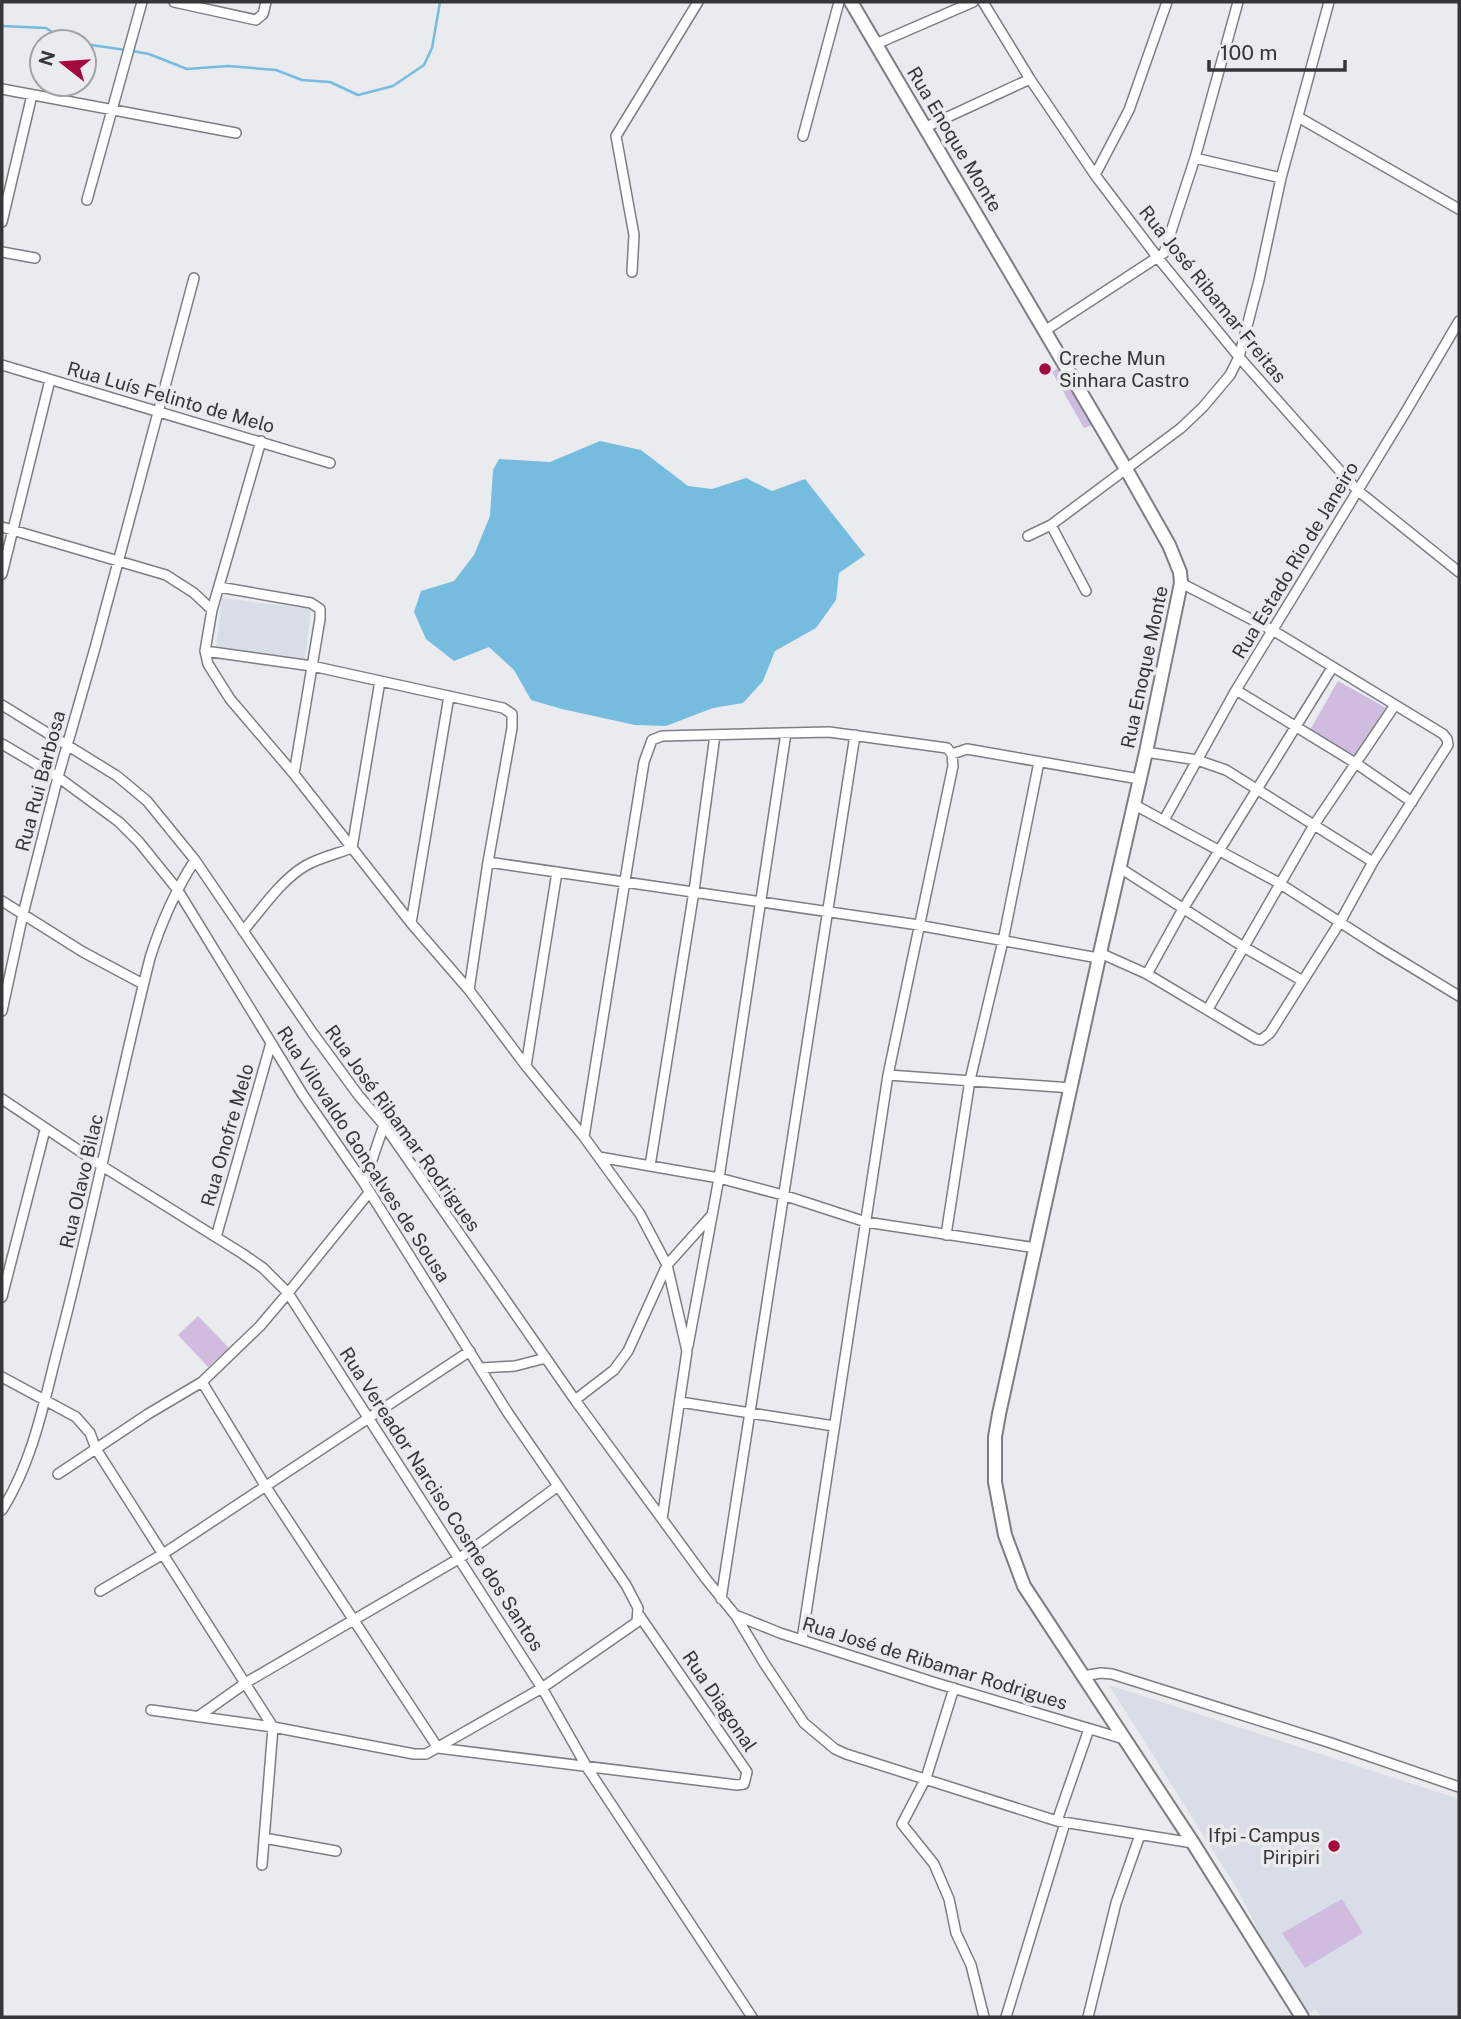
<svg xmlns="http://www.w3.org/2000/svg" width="1461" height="2019" viewBox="0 0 1461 2019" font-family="'Public Sans',sans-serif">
<rect width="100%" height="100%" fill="#eaebef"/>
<path fill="#d9dde8" d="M222,598L311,609L305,659L216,648Z
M1109,1685L1459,1799V2017H1321L1315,2009L1308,2015L1265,1944L1239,1892Z"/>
<path fill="#d0bcde" d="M1060,367L1094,424L1084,428L1052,372Z
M1338,681L1388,709L1358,758L1310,730Z
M198,1316L229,1348L208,1367L178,1335Z
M1342,1899L1363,1933L1305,1968L1282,1933Z"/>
<path fill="#76bcde" d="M600,441L641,450L688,486L712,489L746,478L772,491L805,479L865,555L839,573L836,600L816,628L775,651L763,681L743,703L713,708L666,726L635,725L562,709L531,700L514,670L489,647L454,661L426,639L414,612L421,591L454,581L474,555L490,516L493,470L499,459L550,462Z"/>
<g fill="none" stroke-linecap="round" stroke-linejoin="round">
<path stroke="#76bcde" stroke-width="2.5" d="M2,26L46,28L68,42
M84,44L126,50
M132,51L149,54L187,69L228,66L276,70L302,80L330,82L358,95L393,86L424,65L432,48L440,2"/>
<defs>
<path id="street" d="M174,2L256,20L263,14L266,2
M983,2L1030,79L1095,175L1158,258L1239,357L1357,490L1459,572
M876,44L973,2
M2,89L236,133
M1298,117L1459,209
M926,127L1030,79
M803,136L839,2
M1195,158L1281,178
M1095,175L1129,110L1167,2
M87,200L142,2
M2,222L32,95
M2,252L35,258
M632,272L634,235L616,136L698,2
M1046,330L1164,253L1195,158L1238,2
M2,365L330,463
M261,441L212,610L205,651L208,664L230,699L294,774L411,923L469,990L526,1066L584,1137L640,1214L667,1265L687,1351L662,1519
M1051,525L1086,591
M2,527L166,575L194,593L212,610
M1028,536L1051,525L1181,428L1203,407L1230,375L1239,357L1259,280L1281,178L1329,2
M2,574L50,380
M219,587L311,603L320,609V619L294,774
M205,651L312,666L503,708L512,714V728L488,862L469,990
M1236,690L1357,764L1412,802
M2,705L117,776L147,801L195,860L312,1032L359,1096L384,1125L575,1400L706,1579L736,1616L764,1663L804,1723L835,1749L846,1754L1057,1821L1193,1843
M2,744L58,777L119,822L139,842L177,889L303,1095L364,1183L508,1413L626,1585L638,1608L637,1622L542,1688L426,1754H414L273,1727L151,1710
M1146,752L1197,760L1226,770L1373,862
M952,754L967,749L1139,779
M1133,804L1279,883L1380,948L1459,996
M1164,820L1236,690L1405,413L1459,321
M352,848L380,681
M488,862L912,924L1098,958
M1120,868L1242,946L1301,980
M2,901L83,952L143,984
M411,923L449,696
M243,931C262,909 280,881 305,866C319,858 336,854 352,848
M1100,953L1147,974L1256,1039L1261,1040L1270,1033L1340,922L1373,862L1448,745L1447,739L1443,734L1274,631L1181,583
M1147,974L1183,909L1332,668
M1208,1009L1314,825L1395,705
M2,1011L23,914L58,777L95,648L194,278
M526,1066L557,872
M888,1075L1072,1088
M2,1099L102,1166L243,1254L263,1268L288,1293L542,1688L588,1769L752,2017
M584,1137L644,762L652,740L662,736L829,732L947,748L952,754L953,766L888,1075L802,1640
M599,1157L719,1178L783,1195L866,1222L1036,1248
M650,1166L694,891L715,735
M364,1183L384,1125
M946,1235L970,1080L1003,941L1039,762
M216,1237L271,1043
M2,1297L45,1130
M688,1346L719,1178L786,733
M481,1368L515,1366L546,1358
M2,1377L76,1417L90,1433L96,1449L273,1727L262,1865
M202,1382L266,1487L438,1748L737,1785L744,1784L747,1772L639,1615
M575,1400L614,1370L628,1351L667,1265L711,1216
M680,1402L834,1426
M58,1474L148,1414L202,1382L260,1326L288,1293L368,1194
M2,1510C34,1460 45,1397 60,1340C93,1214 118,1085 150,958C161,923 175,891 195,860
M100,1591L163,1554L470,1351
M721,1599L855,735
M738,1616L780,1633L936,1683L1124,1739
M1083,1676L1101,1673L1112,1674L1331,1743L1459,1787
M954,1688L926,1778L902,1824L934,1864L949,1899L956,1933L971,1965L984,2017
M199,1716L247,1682L460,1558L558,1486
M1057,1821L1089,1729
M264,1838L336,1851
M1006,2017L1065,1823
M1088,2017L1116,1903L1140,1835"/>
<path id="secondary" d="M851,2L1126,469L1169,545L1180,572L1181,583L1146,752L1100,953L999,1414L995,1437V1482L1005,1535L1024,1586L1193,1843L1302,2017"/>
</defs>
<use href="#street" stroke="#7d7e82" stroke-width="12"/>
<use href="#secondary" stroke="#7d7e82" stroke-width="16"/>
<use href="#street" stroke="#fff" stroke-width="9"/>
<use href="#secondary" stroke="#fff" stroke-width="12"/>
</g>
<g fill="#a3073c" stroke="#eaebef" stroke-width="2.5">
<circle cx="1045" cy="369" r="7"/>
<circle cx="1334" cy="1846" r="7"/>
</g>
<g text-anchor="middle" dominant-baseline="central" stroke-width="7" stroke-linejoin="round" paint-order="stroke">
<g font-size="19" fill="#353637" stroke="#eaebef">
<text transform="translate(955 139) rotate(59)">Rua Enoque Monte</text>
<text transform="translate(1213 294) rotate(51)">Rua José Ribamar Freitas</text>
<text transform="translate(171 397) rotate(16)">Rua Luís Felinto de Melo</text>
<text transform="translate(1295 560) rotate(-59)">Rua Estado Rio de Janeiro</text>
<text transform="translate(1144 667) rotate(-78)">Rua Enoque Monte</text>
<text transform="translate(40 781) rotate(-75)">Rua Rui Barbosa</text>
<text transform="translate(403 1128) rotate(54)">Rua José Ribamar Rodrigues</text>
<text transform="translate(227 1135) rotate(-74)">Rua Onofre Melo</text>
<text transform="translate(364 1154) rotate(57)">Rua Vilovaldo Gonçalves de Sousa</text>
<text transform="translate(81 1181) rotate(-77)">Rua Olavo Bilac</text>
<text transform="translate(442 1499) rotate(57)">Rua Vereador Narciso Cosme dos Santos</text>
<text transform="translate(935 1663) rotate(17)">Rua José de Ribamar Rodrigues</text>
<text transform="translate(720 1701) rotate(56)">Rua Diagonal</text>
</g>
<g font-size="19" fill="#353637" stroke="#eaebef" text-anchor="start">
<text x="1059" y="358">Creche Mun<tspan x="1059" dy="22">Sinhara Castro</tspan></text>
<text x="1320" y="1835" text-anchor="end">Ifpi - Campus<tspan x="1320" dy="22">Piripiri</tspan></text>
</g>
</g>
<rect width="1461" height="2019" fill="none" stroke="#353637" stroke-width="7"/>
<g transform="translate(63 63) rotate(287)"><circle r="33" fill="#eaebef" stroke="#a2a3a5" stroke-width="2"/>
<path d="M0-5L12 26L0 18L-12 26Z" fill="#a3073c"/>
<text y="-10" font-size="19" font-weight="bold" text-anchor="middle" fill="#353637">N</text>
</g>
<path d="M1209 60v10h136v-10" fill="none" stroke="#353637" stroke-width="3.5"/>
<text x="1220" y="60" font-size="21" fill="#353637" stroke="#eaebef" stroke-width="5" paint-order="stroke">100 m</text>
</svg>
